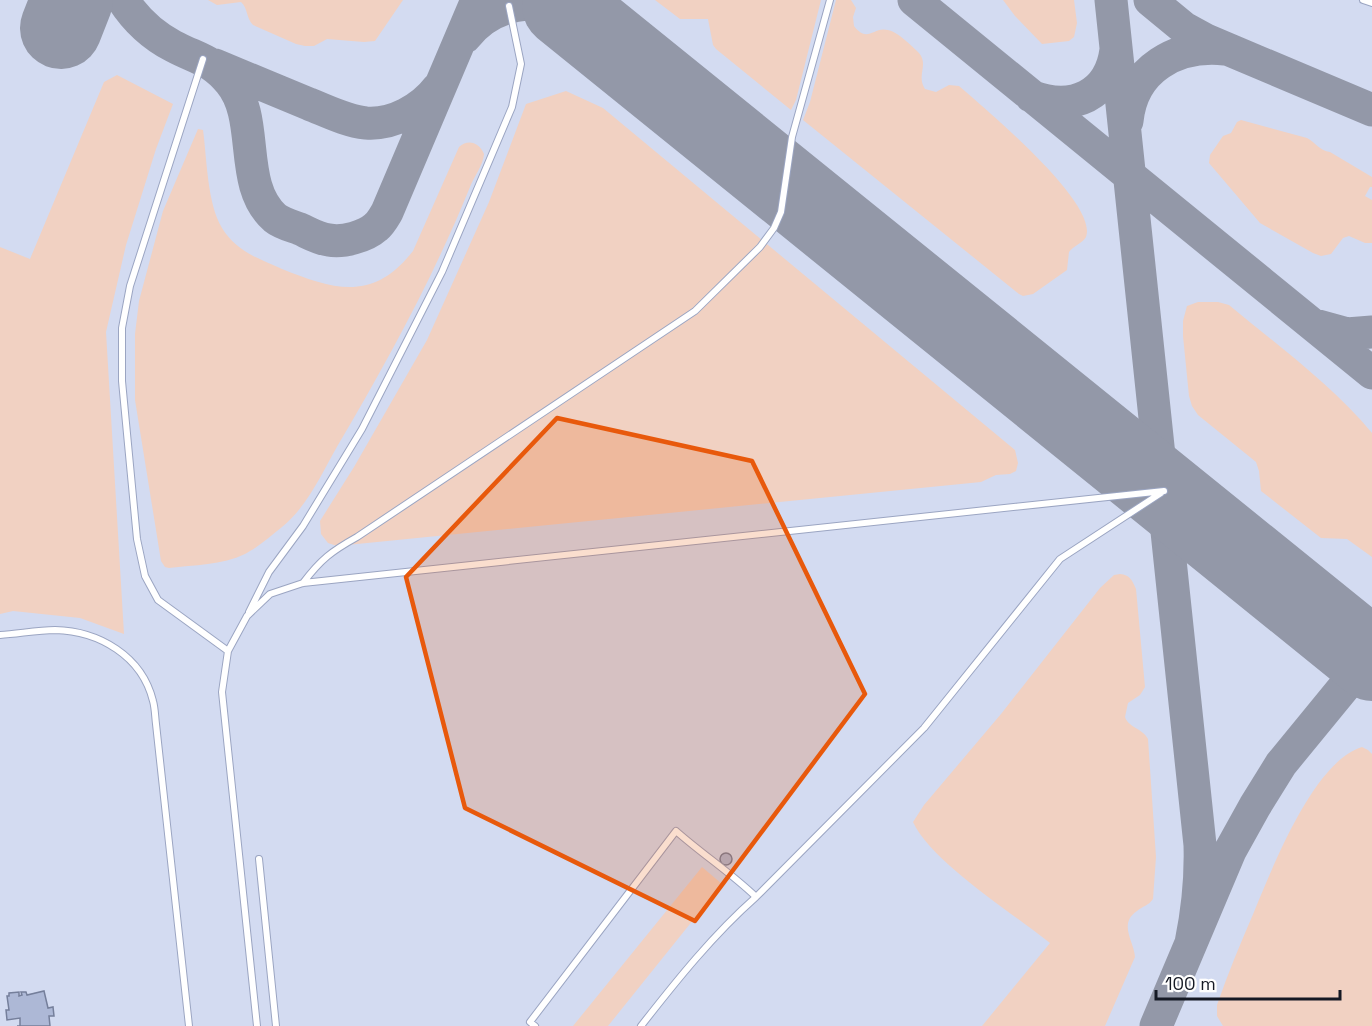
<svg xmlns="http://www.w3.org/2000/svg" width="1372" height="1026" viewBox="0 0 1372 1026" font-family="'Space Grotesk',sans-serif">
<rect width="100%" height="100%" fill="#e5ebfe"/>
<path fill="#d3dbf1" d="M0,0H1372V1026H0Z"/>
<path fill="#f1d1c2" d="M208,0H403L375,41L364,42L327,39L314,46H305L296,44L253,25C246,18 248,8 241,2L217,5Z
M655,0H821L796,100L791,110L716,49L713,45L708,19H680Z
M836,0H851L856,8L853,17L854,26C868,44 873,26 888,30C898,32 912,46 919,53C929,65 916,75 925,89L936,92L949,85L959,86C984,108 1099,203 1086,237C1083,243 1073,246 1069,252L1067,270L1033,294L1023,296L1019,294L803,120L810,102Z
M1003,0H1074L1077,23L1074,37L1069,41L1042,44L1015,16Z
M117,75L173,104L156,149L126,245L106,332L124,634L80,618L13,611L0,614V247L30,259L104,82Z
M566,91L603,108L1015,450L1018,463L1016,471L1010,474L996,475L981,482L337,546L328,543L321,534L320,521L354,467L427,340L489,202L526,104Z
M1241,120L1307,138C1315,142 1320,151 1330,152L1372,177V187H1370L1365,196L1372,200V243H1365L1349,236L1343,238L1331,254L1321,256L1313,253L1260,223L1209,163L1210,155L1223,136L1231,133L1237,122Z
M198,129L203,130C207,159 207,203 222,228C236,251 259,259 282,269C335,290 373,302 413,251L459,147C468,139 479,142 484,154C483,166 474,176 470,187C434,276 387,362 338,445C322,473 307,507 282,527C271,536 257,548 245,554C222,565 194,565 169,568L165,567L161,561L135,400V334L139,301L163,211Z
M1198,302H1218L1229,305C1277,345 1331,384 1372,433V557L1347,539L1321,538L1261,491L1259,471L1256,462L1198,415L1192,406L1189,396L1183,336V321L1187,306Z
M1120,574C1130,575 1132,580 1136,589L1145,687L1140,695L1128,703L1125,717C1129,728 1142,728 1148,739L1156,857L1153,899C1148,906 1143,906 1137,911C1118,924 1134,941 1135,957L1105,1026H982L1050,943C1013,913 932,863 913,822L924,805L1001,714L1100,588L1114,575Z
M1362,747L1368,750L1372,754V1026H1223L1217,1016V1005C1228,973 1241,942 1254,912C1273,867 1313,762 1362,747Z
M702,867L722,884L608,1026H573Z"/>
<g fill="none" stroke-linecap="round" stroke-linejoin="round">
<path stroke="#9398a8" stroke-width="33" d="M123,0C136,20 152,35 173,46C197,59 211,59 230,82C261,119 237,184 275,218C281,223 292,226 300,229C309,233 319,239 329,240C343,243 366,236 376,227C381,223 384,217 387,212L477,0
M914,0L1372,373
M1111,0L1200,845C1201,879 1198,909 1191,943
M1150,0L1184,28L1206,40L1372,110
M465,37C490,5 525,0 563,6
M215,65C246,78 278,91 309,104C327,111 346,121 366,123C393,125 422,109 438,88
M1031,96C1072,112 1110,96 1116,50
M1127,121C1132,68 1177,44 1225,49
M1318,326L1347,334L1372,332
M1156,1026L1230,851L1255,806L1281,764L1372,653"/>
<path stroke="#9398a8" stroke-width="82" d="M563,6L1372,660
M61,28L72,0"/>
</g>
<path fill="#adb8d6" stroke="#757f9b" stroke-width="1.5" d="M720 859a6 6 0 1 1 12 0a6 6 0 1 1-12 0Z
M44,991L48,1008L53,1007L54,1016H49L50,1026H17H20V1018L7,1020L6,1010H9L7,996H9V993L19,992V996L22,995L21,992H26L27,995Z"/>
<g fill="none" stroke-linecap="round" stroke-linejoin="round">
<defs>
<path id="lane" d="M1363,0L1372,3
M203,59L130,286L122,328V381L137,539L145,576L158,600L228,651
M303,583C321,559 332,551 357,537L695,311L760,247L774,228L781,212L792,137L830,0
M249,612L269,572L303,526L362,429L442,272L512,107L521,64L509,6
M0,635C18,634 37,630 55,630C99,631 142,656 153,701C155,708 155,716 156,724L189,1026
M259,859L276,1026
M257,1026L222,692L228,651L247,616L270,594L303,583L1164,491
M535,1026L530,1022L676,831C702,854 731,873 756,897
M641,1026C677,980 713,935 756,897L924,728L1060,559L1161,493"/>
</defs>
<use href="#lane" stroke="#9ba5c2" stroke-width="8"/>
<use href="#lane" stroke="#fff" stroke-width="6"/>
</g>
<path fill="#e8590c" fill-opacity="0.2" stroke="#e8590c" stroke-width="4.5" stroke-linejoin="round" d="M557,418L752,461L865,694L695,921L465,808L406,577Z"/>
<path d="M1156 990v9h184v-9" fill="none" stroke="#151924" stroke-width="3"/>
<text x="1165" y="990" font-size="18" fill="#151924" stroke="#ffffff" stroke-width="4.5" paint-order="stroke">100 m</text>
</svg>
